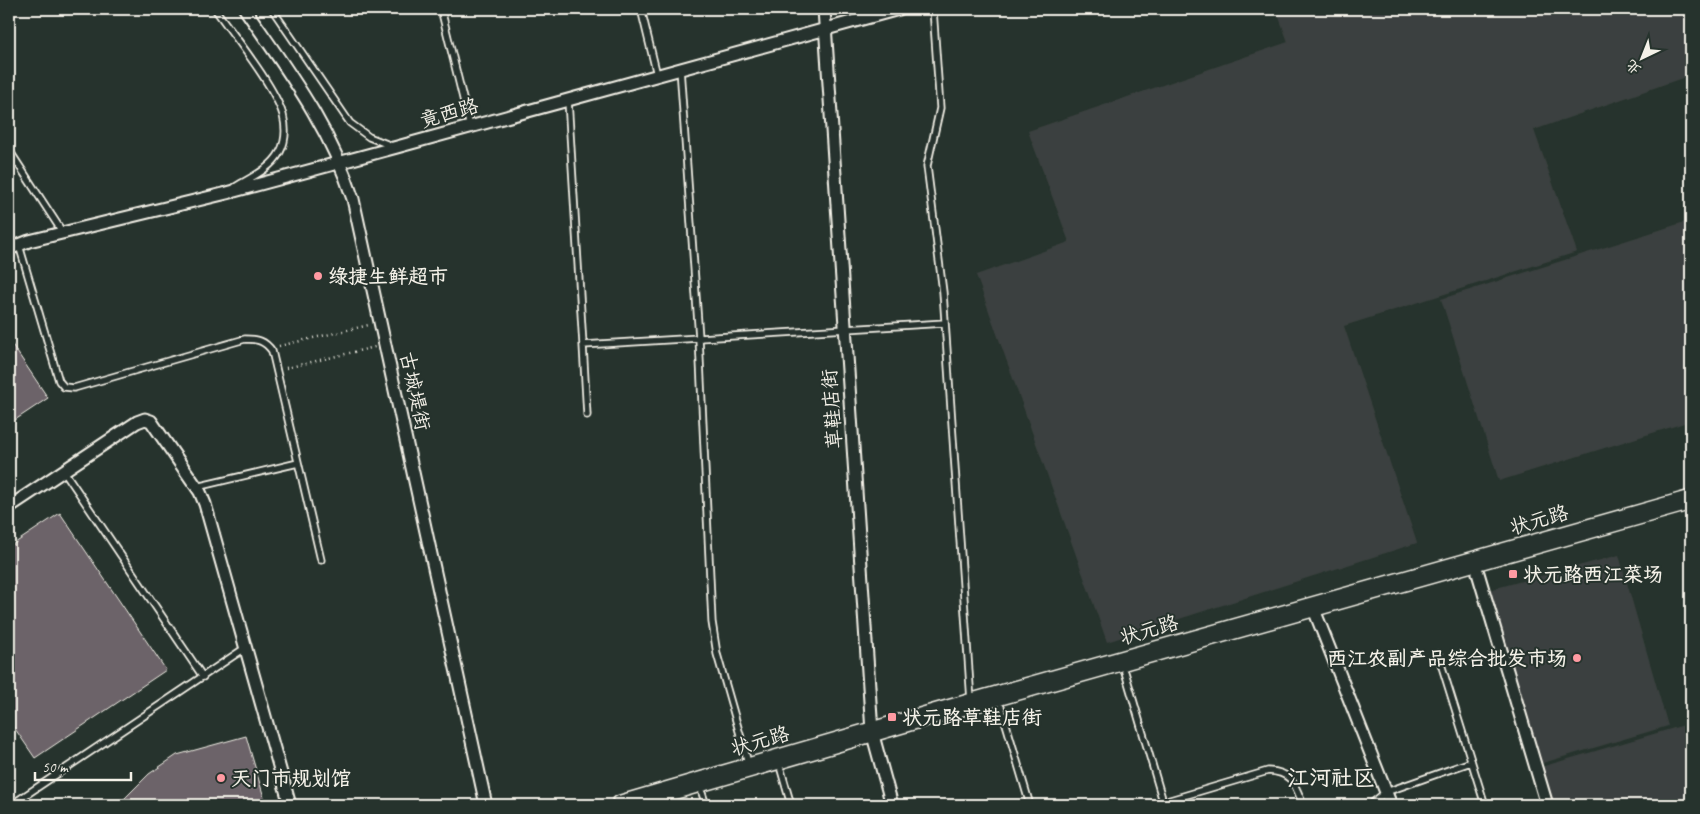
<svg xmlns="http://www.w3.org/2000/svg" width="1700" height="814" viewBox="0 0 1700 814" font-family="Caveat,'LXGW WenKai TC',sans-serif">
<rect width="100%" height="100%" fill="#26332d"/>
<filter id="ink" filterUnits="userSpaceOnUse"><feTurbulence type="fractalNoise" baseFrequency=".02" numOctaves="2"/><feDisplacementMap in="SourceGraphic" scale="10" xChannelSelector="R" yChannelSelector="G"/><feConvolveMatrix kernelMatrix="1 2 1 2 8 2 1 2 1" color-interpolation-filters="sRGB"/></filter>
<g filter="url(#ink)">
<path fill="#3b413f" d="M1276,9H1691V75L1534,130L1577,252L1344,326L1417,543L1107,642L976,275L1069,242L1028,131L1288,42Z
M1691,220V421L1499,481L1441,299Z
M1619,555L1668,726L1536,765L1485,591Z
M1691,723V805H1552L1541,767Z"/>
<path fill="#6c6369" stroke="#f4f1e8" d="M9,340L48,398L15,420L9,411Z
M60,513L166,670L35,758L9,720V547Z
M246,736L265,801L249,805H118L149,774L177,755Z"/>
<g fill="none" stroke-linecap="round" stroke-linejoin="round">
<defs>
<path id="lane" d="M215,9C234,36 274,85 283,115C286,127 286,141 280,152C271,169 250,178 235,187
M272,9L350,123L369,137L392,146
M441,9L470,127
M641,9L657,75
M933,9L940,108L927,166L943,292L971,701
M680,68L699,338L712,622L717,654L749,766
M568,100L583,345L945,323
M9,150L63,233
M19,245L59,381L64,387L74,388L245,339C258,339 265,341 272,351L321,560
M583,345L587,415
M64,471L203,677
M196,487L298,463
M1438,654L1485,805
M1125,672L1164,805
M1001,707L1030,805
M781,770L791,805
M702,793L706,805
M11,805L245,648
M1153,805L1268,771C1293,772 1295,785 1303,805
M1370,805L1386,792L1471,762"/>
<path id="street" d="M245,9C289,73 329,125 353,199L486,805
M824,9L872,732L892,805
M9,249L29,241L227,193L397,147L899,9
M9,507L137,422L145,419L151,421L200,492L205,504L290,805
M1478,573L1547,805
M1313,607L1391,805"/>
<path id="primary" d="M621,805L937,713L1691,500"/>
</defs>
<use href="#lane" stroke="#f4f1e8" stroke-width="9"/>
<use href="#street" stroke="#f4f1e8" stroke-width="15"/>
<use href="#primary" stroke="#f4f1e8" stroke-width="22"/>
<path stroke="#f4f1e8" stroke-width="2.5" stroke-dasharray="1 4" stroke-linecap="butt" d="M279,346L369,325
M286,368L375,347
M94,805L105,802L106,805"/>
<use href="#lane" stroke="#26332d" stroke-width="5.5"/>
<use href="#street" stroke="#26332d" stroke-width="11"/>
<use href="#primary" stroke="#26332d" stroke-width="19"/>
</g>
</g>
<g fill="#ff9aa2" stroke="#26332d" stroke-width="2">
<circle cx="318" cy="276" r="5"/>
<rect x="1508" y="569" width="10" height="10" rx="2.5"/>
<circle cx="1577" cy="658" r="5"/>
<rect x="887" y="712" width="10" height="10" rx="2.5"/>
<circle cx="221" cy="778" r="5"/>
</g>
<g text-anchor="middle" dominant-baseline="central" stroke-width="4" stroke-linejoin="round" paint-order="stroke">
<g font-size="20" fill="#f4f1e8" stroke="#26332d">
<text transform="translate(449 113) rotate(-16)">竟西路</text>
<text transform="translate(415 391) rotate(78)">古城堤街</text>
<text transform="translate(832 409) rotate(-94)">草鞋店街</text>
<text transform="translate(1539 520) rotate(-16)">状元路</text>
<text transform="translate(1149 630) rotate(-16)">状元路</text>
<text transform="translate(760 741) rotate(-16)">状元路</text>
</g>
<g font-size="20" font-weight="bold" fill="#f4f1e8" stroke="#26332d" text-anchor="start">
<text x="328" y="276">绿捷生鲜超市</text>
<text x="1523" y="574">状元路西江菜场</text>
<text x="1567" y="658" text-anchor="end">西江农副产品综合批发市场</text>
<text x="902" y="717">状元路草鞋店街</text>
<text x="231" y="778">天门市规划馆</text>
</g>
<g font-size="22" font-weight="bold" fill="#f4f1e8" stroke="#26332d">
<text x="1331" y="778">江河社区</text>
</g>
</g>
<rect width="1700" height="814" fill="none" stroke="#26332d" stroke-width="30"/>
<rect x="15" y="15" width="1670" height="784" fill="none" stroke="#f4f1e8" stroke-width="2" filter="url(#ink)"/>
<g transform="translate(1642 58) rotate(223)" stroke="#26332d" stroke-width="4" paint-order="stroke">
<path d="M0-4L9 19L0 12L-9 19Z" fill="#f4f1e8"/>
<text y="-8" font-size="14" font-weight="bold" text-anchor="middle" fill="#f4f1e8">北</text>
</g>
<path d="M35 772v8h96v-8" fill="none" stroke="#f4f1e8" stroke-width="2.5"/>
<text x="42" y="772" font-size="15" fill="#f4f1e8" stroke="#26332d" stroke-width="4" paint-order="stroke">50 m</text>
</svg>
